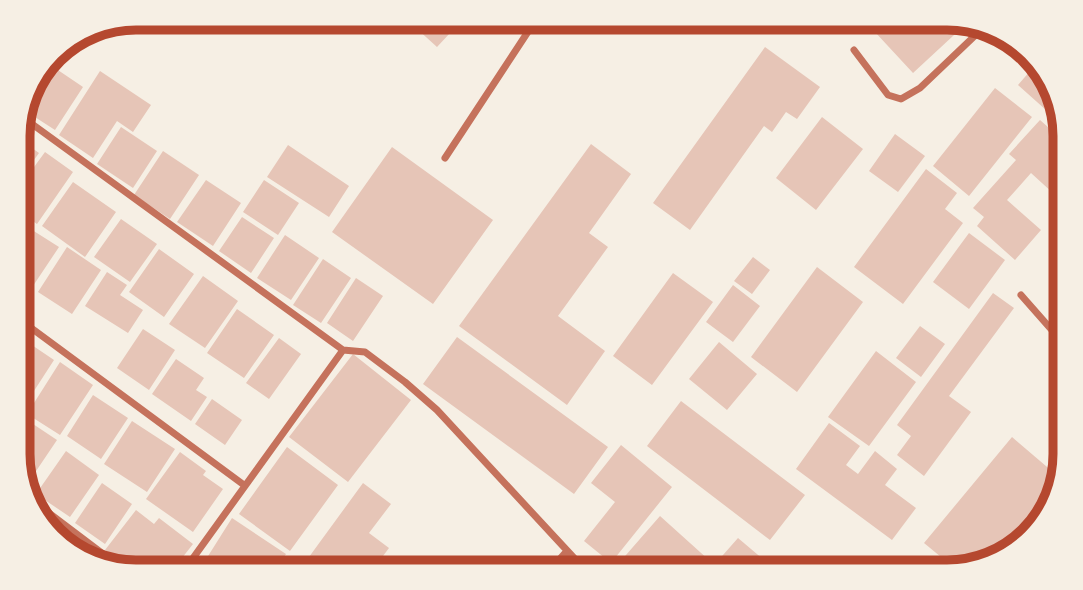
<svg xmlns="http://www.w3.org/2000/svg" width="1083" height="590" viewBox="0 0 1083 590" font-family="Raleway,sans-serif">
<rect width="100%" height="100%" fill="#f6efe4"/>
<path fill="#e6c5b7" d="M405,18H464L437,47Z
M742,18H757L751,25Z
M862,18H948L967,23L913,73Z
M765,47L820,87L797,119L786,112L772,132L764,126L690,230L653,203Z
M1037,63L1046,70L1065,127L1018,85Z
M49,64L83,87L55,130L24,110Z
M100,71L151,105L133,132L117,121L93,158L59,135Z
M995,88L1032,117L969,196L933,166Z
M822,117L863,149L816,210L776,178Z
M1040,120L1065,142V181L1054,194L1031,173L1007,200L1041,230L1015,260L977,226L984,217L973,208L1016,160L1009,154Z
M121,127L157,151L133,188L97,164Z
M895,134L925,156L898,192L869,171Z
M18,138L39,153L18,182Z
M591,144L631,174L589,233L608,247L558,316L605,351L567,405L459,326Z
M288,145L349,186L329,217L267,177Z
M392,147L493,220L433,304L332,232Z
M163,151L199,175L170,219L134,195Z
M45,152L73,172L37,224L18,211V189Z
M926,169L957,193L945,209L963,223L903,304L854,267Z
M206,180L241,203L213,246L177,222Z
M264,180L299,203L278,235L243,212Z
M73,182L116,212L85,257L42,226Z
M242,217L274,238L251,273L219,251Z
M121,219L157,244L130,282L94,257Z
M18,221L59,247L31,289L19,281Z
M969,233L1005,260L969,309L933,282Z
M285,235L319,258L291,300L257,278Z
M67,247L101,270L72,314L38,292Z
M159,249L194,274L164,317L129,292Z
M753,257L770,270L752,294L734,281Z
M323,259L351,278L321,323L293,305Z
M817,267L863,302L797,392L751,357Z
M107,272L127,285L120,295L143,310L128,333L85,306Z
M673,273L713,302L652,385L613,356Z
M203,276L238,301L205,348L169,324Z
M356,278L383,296L353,341L327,323Z
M733,285L760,306L733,342L706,322Z
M993,293L1014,308L949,396L971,412L924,476L897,455L911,436L897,425Z
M237,309L274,335L244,378L207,353Z
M920,326L945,344L921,377L896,358Z
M143,329L175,350L149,390L117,368Z
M20,337L54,360L21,411L19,409Z
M457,337L608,447L574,494L423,384Z
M279,338L301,354L269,399L246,383Z
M719,342L757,374L727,410L689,379Z
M876,351L916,382L869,446L828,417Z
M353,354L411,400L348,482L289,437Z
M176,359L204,378L196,390L207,397L191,421L152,394Z
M60,362L93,385L60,435L27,414Z
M93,395L128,418L101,459L67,436Z
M212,399L242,420L225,445L195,424Z
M681,401L805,495L770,540L647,446Z
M27,420L57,440L28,483L22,478L19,470V433Z
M132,421L175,449L147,492L104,464Z
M829,423L860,446L846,465L858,474L875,451L897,469L885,485L916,508L892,540L796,469Z
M1012,437L1060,478L1054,499L1007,556L958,571L924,543Z
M621,445L672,487L611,563L584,541L615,502L591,483Z
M287,447L338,485L290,551L239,514Z
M66,451L99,475L70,517L36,494Z
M180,452L206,471L203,475L223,489L193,532L146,499Z
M102,483L132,504L105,544L75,523Z
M363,483L391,504L369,533L389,548L371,572H330L309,557Z
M136,510L154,524L159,518L193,544L171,572H148L145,570L143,572H133L105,550Z
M660,516L710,561L700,572H630L619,563Z
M232,518L286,554L274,572H198Z
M738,538L778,572H708Z
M303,563L318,572H297Z"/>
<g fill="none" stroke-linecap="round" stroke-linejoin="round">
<path stroke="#c5725c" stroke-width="7" d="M854,50L888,95L901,99L920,88L984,27
M21,116L343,350L183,572
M445,158L537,18
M1021,295L1065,345
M19,319L244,485
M343,350L365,352L405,382L437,410L587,572
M29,498L123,569
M548,572L566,552"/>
</g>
<path d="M0 0H1083V590H0ZM136 30H947A106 106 0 0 1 1053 136V454A106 106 0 0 1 947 560H136A106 106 0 0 1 30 454V136A106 106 0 0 1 136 30Z" fill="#f6efe4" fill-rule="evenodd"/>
<path fill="none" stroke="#b5482f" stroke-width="9" d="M136 30H947A106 106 0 0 1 1053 136V454A106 106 0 0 1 947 560H136A106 106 0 0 1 30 454V136A106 106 0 0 1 136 30Z"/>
</svg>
